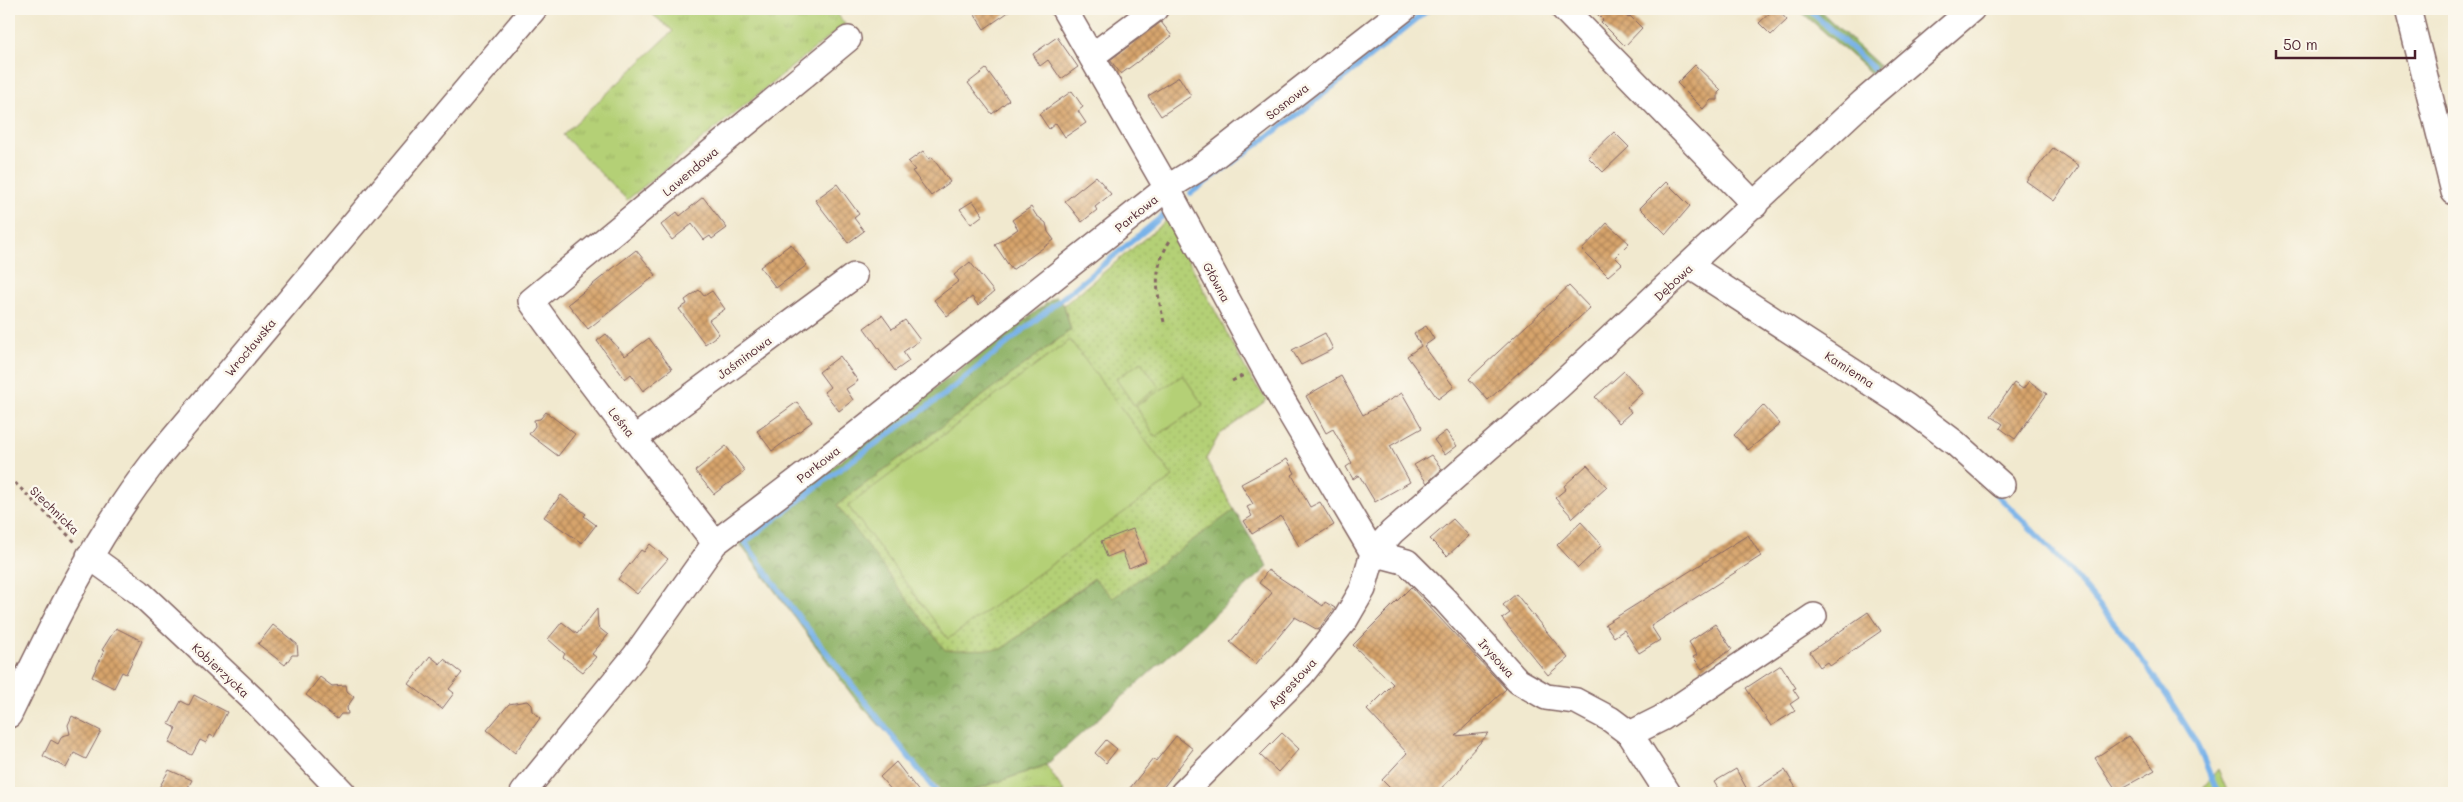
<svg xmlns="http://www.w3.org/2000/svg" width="2463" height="802" viewBox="0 0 2463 802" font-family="Mali,sans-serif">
<defs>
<pattern id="grass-tufts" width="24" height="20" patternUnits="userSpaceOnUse" patternTransform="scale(1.25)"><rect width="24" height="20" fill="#b4d076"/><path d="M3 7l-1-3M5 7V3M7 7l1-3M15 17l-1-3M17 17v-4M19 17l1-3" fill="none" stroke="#9cb266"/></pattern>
<pattern id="forest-crowns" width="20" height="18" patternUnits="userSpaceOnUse" patternTransform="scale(1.25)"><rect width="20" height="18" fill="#8fb267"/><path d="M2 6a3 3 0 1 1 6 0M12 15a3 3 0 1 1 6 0" fill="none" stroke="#779055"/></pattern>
<pattern id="park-dots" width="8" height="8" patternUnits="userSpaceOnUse" patternTransform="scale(1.25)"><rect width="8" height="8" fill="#b4d076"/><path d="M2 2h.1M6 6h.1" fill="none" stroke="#9cb266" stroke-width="1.8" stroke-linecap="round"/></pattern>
<pattern id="building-cross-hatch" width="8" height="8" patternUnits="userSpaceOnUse" patternTransform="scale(1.25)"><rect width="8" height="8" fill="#d7a46c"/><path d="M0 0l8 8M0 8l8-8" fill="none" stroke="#b08559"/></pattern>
</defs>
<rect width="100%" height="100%" fill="#fbf7ec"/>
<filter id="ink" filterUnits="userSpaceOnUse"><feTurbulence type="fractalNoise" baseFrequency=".02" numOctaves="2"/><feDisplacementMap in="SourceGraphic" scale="10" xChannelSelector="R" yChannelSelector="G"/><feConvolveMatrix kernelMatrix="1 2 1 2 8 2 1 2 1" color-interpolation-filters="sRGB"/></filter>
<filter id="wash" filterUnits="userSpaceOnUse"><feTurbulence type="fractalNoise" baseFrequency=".0096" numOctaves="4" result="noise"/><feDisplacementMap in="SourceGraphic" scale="20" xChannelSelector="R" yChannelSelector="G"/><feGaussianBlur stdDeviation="1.12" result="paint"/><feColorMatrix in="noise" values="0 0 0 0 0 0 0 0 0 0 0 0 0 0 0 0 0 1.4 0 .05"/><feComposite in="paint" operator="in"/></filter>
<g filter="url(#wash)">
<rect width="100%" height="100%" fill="#f1e9cf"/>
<path fill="url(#grass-tufts)" stroke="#7f7850" d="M646,9H833L845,24L627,200L563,135L673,31Z
M1046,765L1065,793H966Z
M2218,769L2228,793H2199Z"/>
<path fill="url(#forest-crowns)" stroke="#6c6849" d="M1798,9H1818L1880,66L1872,74Z
M1056,296L1064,305L1071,330L837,505L1002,649L1095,578L1113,597L1234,510L1268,567L1046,765L966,793H943L855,699L737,540Z"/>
<path fill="url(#park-dots)" stroke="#7f7850" d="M1167,220L1250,377L1267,400L1219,435L1206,459L1234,510L1113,598L1094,578L1002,649L945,650L837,505L1071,330L1064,305Z"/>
<path fill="#b4d076" stroke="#7f7850" d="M1070,340L1173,477L948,639L848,506Z
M1141,362L1159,387L1134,405L1116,379Z
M1183,375L1203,405L1155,437L1136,406Z"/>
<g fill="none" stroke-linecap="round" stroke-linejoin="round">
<path stroke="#78b2e9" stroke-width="5.5" d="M1808,9L1873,68
M1191,193L1301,112L1429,9
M1994,492C2069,564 2138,645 2191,734C2202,752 2209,774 2218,793
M937,793L791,607L745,542L840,469L944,395L1170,210"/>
</g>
<g id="blocks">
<path fill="url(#building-cross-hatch)" d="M971,9H1013L984,29Z
M1592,9H1618L1628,18L1630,16L1642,28L1625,46L1601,22L1603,20Z
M1774,9H1777L1787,20L1771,35L1759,23Z
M1161,22L1172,36L1121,74L1110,60Z
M1057,37L1078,67L1061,79L1048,60L1040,66L1033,54Z
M1695,65L1721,90L1718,93V100H1711L1703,109L1677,83Z
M986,69L1009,100L992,114L968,83Z
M1179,77L1191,96L1161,116L1148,96Z
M1072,91L1083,107L1078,111L1086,123L1065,137L1056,123L1049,129L1039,114Z
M1614,132L1629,147L1603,172L1588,157Z
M2053,148L2079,166L2054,201L2026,181Z
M923,151L929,159L932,157L950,182L931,196L912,171L915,170L908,162Z
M1096,176L1111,194L1095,207L1097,210L1082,222L1065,201Z
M1666,182L1690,206L1666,234L1640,208Z
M837,184L859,214L854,218L864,231L848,243L815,200Z
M703,197L727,228L712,239L710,236L704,240L692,224L672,240L661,225L677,212L680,216Z
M973,201L983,215L971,224L960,209Z
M1031,207L1036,215L1046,223L1048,232L1054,240L1012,270L995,245L1018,229L1012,220Z
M1607,223L1629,243L1615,257L1622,264L1608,276L1582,250Z
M791,244L807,265L776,288L760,267Z
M636,250L656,275L588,329L568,304Z
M970,262L994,292L978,305L972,297L947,316L934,300L959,281L954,275Z
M1569,286L1590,308L1488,400L1469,379Z
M699,290L704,296L712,291L725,309L709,320L719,334L705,344L679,309L687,304L685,300Z
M882,315L892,329L905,320L920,340L903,352L909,361L895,371L864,328Z
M1426,326L1434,339L1424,346L1454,387L1438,399L1407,356L1421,346L1414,333Z
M1325,333L1333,349L1301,365L1292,350Z
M606,334L625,356L649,338L672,369L643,391L631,374L625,379L597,341Z
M840,356L858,381L846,389L853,400L839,411L824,392L830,387L819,372Z
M1624,371L1643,392L1627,407L1631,412L1619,423L1595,397Z
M1341,376L1363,415L1402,393L1422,428L1390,446L1410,482L1375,502L1359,475L1353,479L1346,467L1352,463L1333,429L1326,433L1306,396Z
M2029,381L2047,394L2015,439L2000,428L2003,424L1991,416L2014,383L2023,389Z
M797,402L812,422L772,451L757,431Z
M1763,405L1780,424L1748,450L1734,435Z
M546,412L575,434L558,456L529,434L535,426L534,420L540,419Z
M1446,431L1457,446L1445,455L1434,440Z
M726,446L745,471L714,494L695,471Z
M1431,455L1442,469L1427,483L1414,465Z
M1287,459L1295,473L1292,475L1310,507L1320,502L1334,525L1299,546L1281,516L1252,534L1244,521L1252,516L1247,507L1253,504L1241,484Z
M1587,465L1607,487L1573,518L1555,498L1566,489L1564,486Z
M561,495L586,514L584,516L596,525L582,543L544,517Z
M1453,519L1469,536L1447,556L1430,539Z
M1581,522L1602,545L1578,568L1557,545Z
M1133,529L1146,561L1129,568L1122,551L1107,557L1101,541Z
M1748,535L1761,556L1651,626L1660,640L1639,653L1624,630L1614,637L1605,624Z
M650,544L668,559L637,594L618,579L641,550L644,552Z
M1268,570L1323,606L1325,602L1335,608L1318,630L1295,617L1256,664L1230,642L1272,593L1259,583Z
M1411,587L1506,689L1455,736L1489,733L1466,758L1458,772L1436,793H1395L1382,780L1407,753L1367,710L1393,684L1353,645Z
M1516,594L1568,658L1548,675L1502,619L1510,613L1503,605Z
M597,609L598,627L608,635L592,654L596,657L583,672L563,657L565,654L548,639L562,622L577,634Z
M1868,612L1881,631L1830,666L1827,662L1820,667L1810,652Z
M1715,624L1732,649L1702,669L1693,657L1697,655L1689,642Z
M273,625L297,644L298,655H292L285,665L258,644Z
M116,628L142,641L126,674L122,672L114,688L92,677L104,651L102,650Z
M430,656L440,664L444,659L462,673L449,689L454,693L442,709L409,684Z
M1781,665L1796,688L1793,689L1799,698L1790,704L1795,711L1771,726L1746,688Z
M320,677L332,686L346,685L347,691L354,697L347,707L348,714H341L337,719L306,695Z
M194,695L227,712L214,737L210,735L206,743L200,740L192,755L169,743L176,728L169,724L181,701L189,705Z
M527,701L531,705L532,711L540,718L515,753L487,730L509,704Z
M72,716L101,731L86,759L74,753L66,768L43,756L51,740L58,744L62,736L70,734L68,725Z
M1282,733L1299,749L1278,772L1260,755Z
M1176,736L1193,749L1159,793H1126L1153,759L1156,761Z
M2128,736L2155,770L2117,791L2095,758Z
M1106,740L1117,749L1106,763L1095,753Z
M896,762L920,793H894L880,777Z
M1736,769L1749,793L1785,770L1799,793H1721L1714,782Z
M169,770L192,780L185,793H156Z"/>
</g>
</g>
<g filter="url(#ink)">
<use href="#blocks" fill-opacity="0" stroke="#846664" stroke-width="1"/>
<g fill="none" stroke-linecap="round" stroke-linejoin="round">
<defs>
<path id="minor" d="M1064,9L1167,188L1274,386L1373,553
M1564,9L1755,205
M2408,9L2454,192
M1092,56L1155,9
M1690,266L1906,406L1955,443L2002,485
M635,438L854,276
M715,543C653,462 589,384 531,301L848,39
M1373,553L1407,562L1445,600L1518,681L1546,697L1576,701L1610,719L1630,734L1668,793
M89,556L139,592L258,704L343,793
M9,715C52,626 91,543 152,464L534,9
M1630,734L1662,718L1814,616
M523,793L635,656L715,543L814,468L1167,188L1201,167L1404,9
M1183,793L1301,675L1345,620L1363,589L1373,553L1392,532L1558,387L1863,102L1972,9"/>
</defs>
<use href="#minor" stroke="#846664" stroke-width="28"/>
<path stroke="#846664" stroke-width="3" stroke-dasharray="4 4" stroke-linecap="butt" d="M1164,322C1156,289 1152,269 1171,239
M1232,381L1244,375
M9,477L75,542"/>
<use href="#minor" stroke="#fff" stroke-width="25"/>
</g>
</g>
<g text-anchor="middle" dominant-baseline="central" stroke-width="5" stroke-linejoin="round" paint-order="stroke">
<g font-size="12" fill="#4a1f2b" stroke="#fbf7ec">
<text transform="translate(1287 101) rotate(-38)">Sosnowa</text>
<text transform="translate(690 171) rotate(-40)">Lawendowa</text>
<text transform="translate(1136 213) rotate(-39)">Parkowa</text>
<text transform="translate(1217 282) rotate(61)">Główna</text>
<text transform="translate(1673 282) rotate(-43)">Dębowa</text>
<text transform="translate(250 347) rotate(-50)">Wrocławska</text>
<text transform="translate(744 357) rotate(-36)">Jaśminowa</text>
<text transform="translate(1850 369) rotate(33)">Kamienna</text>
<text transform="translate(622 422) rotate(51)">Leśna</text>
<text transform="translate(818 464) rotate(-38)">Parkowa</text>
<text transform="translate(55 510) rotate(44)">Siechnicka</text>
<text transform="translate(1497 658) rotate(48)">Irysowa</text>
<text transform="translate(221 670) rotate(43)">Kobierzycka</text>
<text transform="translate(1292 683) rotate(-47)">Agrestowa</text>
</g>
</g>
<rect width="2463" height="802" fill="none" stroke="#fbf7ec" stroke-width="30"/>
<path d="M2276 50v8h139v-8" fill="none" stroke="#4a1f2b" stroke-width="2.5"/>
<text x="2283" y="50" font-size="15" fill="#4a1f2b" stroke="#fbf7ec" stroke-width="4" paint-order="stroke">50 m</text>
</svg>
